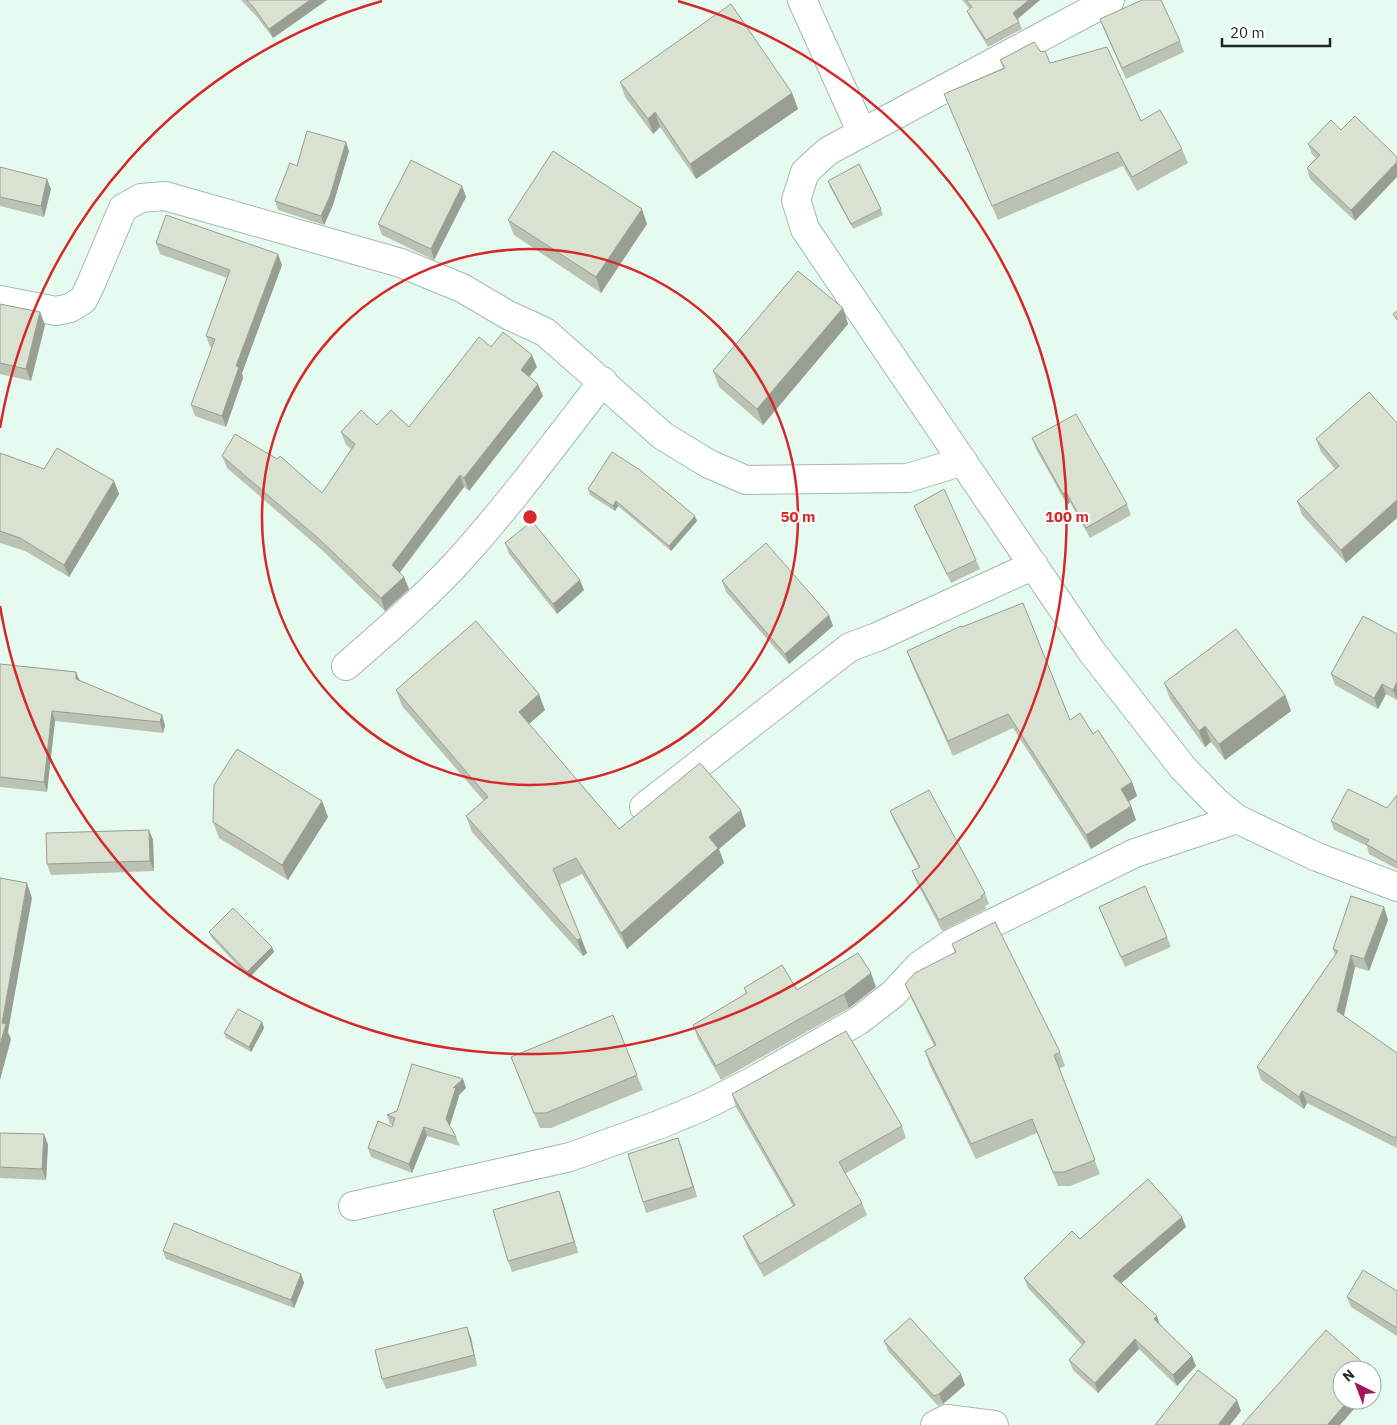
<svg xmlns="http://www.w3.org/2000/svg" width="1397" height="1425" viewBox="0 0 1397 1425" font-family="'IBM Plex Sans',sans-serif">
<rect width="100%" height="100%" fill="#e6fbf0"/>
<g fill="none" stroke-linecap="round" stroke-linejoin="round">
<defs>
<path id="street" d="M802,0L862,133
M1110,0L828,151L805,172L796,200L805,229L1092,652L1183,768L1215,801L1237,819L1317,857L1397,887
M0,300L56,311L70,308L83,300L90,286L123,208L141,198L165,196L401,263L462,288L508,315L545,332L663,436L709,464L746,480L908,478L963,461
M346,666C384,633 421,601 455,565C508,507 555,443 603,381
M644,807L850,647L877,637L1034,565
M353,1206L570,1157L661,1124L706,1105L753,1081L858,1021L893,994L920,965L952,943L1135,853L1237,819
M935,1425L947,1419L994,1425"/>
</defs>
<use href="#street" stroke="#a5b9ae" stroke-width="30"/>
<use href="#street" stroke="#fff" stroke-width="28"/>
</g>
<path fill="#bbc2b3" d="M241,0H327L273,38L257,17Z
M962,0H1040L1018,19L1022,29L988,47L970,18L967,11L970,9Z
M1100,19L1180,41L1184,52L1126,79L1104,30Z
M1041,52L1050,63L1141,121L1182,149L1188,163L1137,191L1123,166L998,220L944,94L1003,68L1000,60Z
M620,82L792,93L798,109L696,179L660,127L653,134L625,97Z
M1331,120L1355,221L1310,179L1307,168L1316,158L1312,154L1308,144Z
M349,151L333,205L324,225L278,210L275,201L297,166Z
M0,167L51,189L44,217L0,206Z
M828,181L881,209L883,215L853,229L830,187Z
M462,186L466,197L434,260L382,235L378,224Z
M508,220L647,224L601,293L514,235Z
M156,243L282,265L242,373L243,378L226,427L195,416L191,405L212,348L210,347L206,336L227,278L160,254Z
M0,304L40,312L45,325L31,381L0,374Z
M843,308L848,324L763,425L719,387L713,371Z
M537,367L529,377L543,396L469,491L464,487L400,573L404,577L409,589L385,611L323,551L227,468L222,456L322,493L351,449L346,445L341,432L377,425L409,427Z
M1369,392L1346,563L1302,515L1297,501L1335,469L1321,452L1316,439Z
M1032,438L1127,504L1131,515L1090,538L1070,502L1067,505L1036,449Z
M0,453L44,469L114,481L119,494L69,577L25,551L0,543Z
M588,489L697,521L671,551L618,506L615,511L590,495Z
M914,506L976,560L980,569L951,583L918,515Z
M505,543L584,590L557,614L509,554Z
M722,581L829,615L833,626L789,664L726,592Z
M962,627L1070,720L1093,734L1132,782L1137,796L1129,802L1131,806L1136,820L1091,849L1013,728L953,756L912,665L907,651Z
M1397,634V700L1386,694L1378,709L1335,685L1331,674Z
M0,664L76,672L80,681L165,725L163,733L55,721L47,792L0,787Z
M1164,683L1285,695L1291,711L1225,760L1211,742L1205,747L1170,699Z
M396,690L545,710L529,724L619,829L746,826L719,849L724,863L627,949L582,874L560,885L587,953L583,956L472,832L466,816L484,801L402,706Z
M1397,795V869L1369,854L1367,846L1334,830L1331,821L1387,808Z
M322,801L328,817L288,880L219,838L213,822Z
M890,811L985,893L989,904L985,906L986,909L942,931L916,881L912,871L919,868L894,821Z
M149,830L153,840L154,871L51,875L47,864Z
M1099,907L1167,937L1171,947L1125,967Z
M1384,907L1388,920L1369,971L1355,967L1344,1016L1397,1053V1148L1307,1103L1304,1109L1261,1080L1257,1067L1335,955L1333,949Z
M209,932L272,947L274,952L249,978L211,937Z
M952,944L1060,1052L1065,1066L1059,1069L1100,1174L1070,1186H1058L1037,1133L976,1159L930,1066L925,1051L934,1046L911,998L905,984L955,953Z
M876,987L849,1008L721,1080L698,1039L693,1025L746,994L744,988L797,990Z
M262,1022L264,1028L251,1052L226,1038L224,1033Z
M511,1057L637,1075L643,1090L551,1128H540Z
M463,1079L466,1088L459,1095V1096L450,1126L456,1137L460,1146L427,1136L412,1173L371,1157L368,1148L392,1127L393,1125L390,1124L387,1115Z
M732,1094L902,1126L906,1138L845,1174L862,1203L867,1215L764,1277L748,1249L743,1236L793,1206L736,1107Z
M0,1133L44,1134L48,1145L46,1180L0,1178Z
M678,1138L697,1197L646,1213L643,1202Z
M559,1191L578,1253L512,1272L508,1261Z
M1186,1227L1121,1283L1160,1324L1196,1366L1177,1386L1139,1349L1098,1393L1073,1370L1069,1360L1082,1345L1028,1288L1024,1278L1080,1239Z
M163,1251L301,1274L304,1283L294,1308L166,1259Z
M1397,1291V1336L1351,1307L1347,1297Z
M471,1338L477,1366L386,1389L382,1379Z
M884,1341L965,1385L943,1404L938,1406L888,1351Z"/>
<path fill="#989e92" d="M310,0H327L273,38L269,29Z
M1029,0H1040L1016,20L1013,13Z
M792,93L798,109L696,179L690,164Z
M655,112L660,127L653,134L648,119Z
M346,142L349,151L333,205L324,225L321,216Z
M1397,162V177L1355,221L1351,210Z
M47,179L51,189L44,217L41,206Z
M462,186L466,197L434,260L431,249Z
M642,209L647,224L601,293L596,277Z
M278,254L282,265L242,373L243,378L226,427L222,416L236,366Z
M843,308L848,324L763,425L757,409Z
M40,312L45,325L31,381L26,369Z
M532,355L537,367L525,382L521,370Z
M538,384L543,396L469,491L464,478Z
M460,475L464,487L396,577L392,565Z
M114,481L119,494L69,577L64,565Z
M1066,492L1070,502L1067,505L1063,494Z
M1397,500V518L1346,563L1341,550Z
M616,501L618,506L615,511L613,506Z
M695,516L697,521L671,551L669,546Z
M404,577L409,589L385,611L381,598Z
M580,580L584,590L557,614L553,604Z
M829,615L833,626L789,664L785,654Z
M76,672L80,682L76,679Z
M1397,682V700L1393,690Z
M1382,684L1386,694L1378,709L1374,698Z
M539,694L545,710L524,728L519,712Z
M1285,695L1291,711L1225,760L1219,744Z
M52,711L55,721L47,792L44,782Z
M162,715L165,725L163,733L160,722Z
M1205,726L1211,742L1205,747L1199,731Z
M1132,782L1137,796L1126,803L1121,789Z
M322,801L328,817L288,880L282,865Z
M1131,806L1136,820L1091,849L1086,835Z
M741,810L746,826L719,849L724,863L627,949L621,933L709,837Z
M149,830L153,840L154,871L150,861Z
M27,883L32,898L8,1032L11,1039L0,1080V1045L2,1023Z
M1384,907L1388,920L1369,971L1364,959Z
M581,938L587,953L583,956L577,940Z
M272,947L274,952L249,978L247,972Z
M1351,955L1355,967L1342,1023L1337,1011Z
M871,973L876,987L849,1008L844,994Z
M262,1022L264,1028L251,1052L249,1047Z
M463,1079L466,1088L459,1095V1096L449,1128L446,1119L453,1088Z
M1302,1091L1307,1103L1304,1109L1299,1097Z
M424,1127L427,1136L412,1173L409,1164Z
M44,1134L48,1145L46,1180L42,1169Z
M678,1138L682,1149L697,1197L693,1187Z
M559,1191L563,1202L578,1253L574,1242Z
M1182,1217L1186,1227L1117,1287L1113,1276Z
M301,1274L304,1283L294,1308L291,1300Z
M1157,1316L1160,1326L1154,1319Z
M467,1327L471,1338L477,1366L474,1355Z
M1135,1339L1139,1349L1098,1393L1095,1383Z
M1192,1356L1196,1366L1177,1386L1173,1375Z
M1373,1372L1377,1383L1372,1389V1374Z
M961,1374L965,1385L943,1404L939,1394Z
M1237,1400L1241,1411L1230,1425H1218Z
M1349,1400H1362L1340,1425H1327Z"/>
<path fill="#d9e2d0" stroke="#989e92" d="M247,0H310L269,29L254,8Z
M966,0H1029L1013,13L1019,22L986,40L967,11L972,7Z
M1142,0H1161L1180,41L1122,68L1100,19Z
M731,4L792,93L690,164L655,112L648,119L620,82Z
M1034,42L1041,52L1045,51L1050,63L1107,47L1141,121L1160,110L1182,149L1132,177L1118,152L992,206L944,94L1005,68L1000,60Z
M1355,116L1397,157V162L1351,210L1307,168L1320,155L1308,144L1331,120L1341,130Z
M307,131L346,142L330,196L321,216L275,201L290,163L297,166Z
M553,151L642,209L596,277L508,220Z
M411,160L462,186L431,249L378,224Z
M859,164L881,209L851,224L828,181Z
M0,167L47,179L41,206L0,197Z
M166,215L278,254L236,366L239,367L222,416L191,405L215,339L206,336L230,270L156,243Z
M798,271L843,308L757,409L713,371Z
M0,304L40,312L26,369L0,363Z
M1397,311V320L1393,314Z
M503,332L532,355L521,370L538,384L464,478L460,475L392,565L404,577L381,598L319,539L222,456L235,434L277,459L280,456L322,493L355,444L341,432L361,410L377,425L391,410L409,427L479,337L491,347Z
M1369,392L1397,423V500L1341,550L1297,501L1339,466L1316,439Z
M1076,414L1127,504L1086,528L1066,492L1063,494L1032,438Z
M57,448L114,481L64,565L20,538L0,531V453L44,469Z
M612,452L640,470L695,516L669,546L616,501L613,506L588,489Z
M944,489L976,560L947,574L914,506Z
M532,521L580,580L553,604L505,543Z
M766,543L829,615L785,654L722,581Z
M1023,603L1070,720L1080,713L1093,734L1098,730L1132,782L1121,789L1131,806L1086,835L1008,714L948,741L907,651L961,626L962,627Z
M1363,616L1397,634V682L1393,690L1382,684L1374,698L1331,674Z
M476,621L539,694L519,712L619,829L700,763L741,810L709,837L718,848L621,933L576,858L553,869L581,938L577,940L466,816L488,797L396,690Z
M1236,629L1285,695L1219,744L1205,726L1199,731L1164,683Z
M0,664L76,672V679L162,715L160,722L52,711L44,782L0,777Z
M237,749L322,801L282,865L213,822L214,785Z
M1348,789L1387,808L1397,795V862L1366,844L1369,840L1331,821Z
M929,790L985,893L981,896L982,898L939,920L912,871L920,867L890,811Z
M149,830L150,861L47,864L46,833Z
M0,878L27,883L2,1023L6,1024L0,1045Z
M1145,886L1167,937L1121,957L1099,907Z
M1351,896L1384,907L1364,959L1351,955L1337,1011L1397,1053V1135L1395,1138L1302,1091L1299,1097L1257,1067L1338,951L1333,949Z
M233,908L272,947L247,972L209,932Z
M995,922L1060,1052L1054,1055L1095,1160L1064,1172H1053L1032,1119L971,1144L925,1051L936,1045L905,984L915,973L956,952L952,944Z
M858,953L871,973L844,994L716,1066L693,1025L747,993L744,988L782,965L797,990Z
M238,1009L262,1022L249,1047L224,1033Z
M613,1015L637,1075L546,1113H534L511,1057Z
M846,1031L902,1126L839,1162L862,1203L760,1264L743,1236L795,1205L732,1094Z
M412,1064L463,1079L453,1088L456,1087L446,1119L456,1137L424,1127L409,1164L368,1148L378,1121L392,1127L395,1118L387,1115L397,1111Z
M0,1133L44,1134L42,1169L0,1167Z
M678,1138L693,1187L643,1202L628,1154Z
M1148,1179L1182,1217L1113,1276L1157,1316L1154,1319L1192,1356L1173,1375L1135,1339L1095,1383L1069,1360L1085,1342L1024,1278L1072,1231L1080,1239Z
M559,1191L574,1242L508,1261L493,1210Z
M174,1223L301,1274L291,1300L163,1251Z
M1363,1270L1397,1291V1328L1347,1297Z
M910,1318L961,1374L939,1394L934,1396L884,1341Z
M467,1327L474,1355L382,1379L375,1350Z
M1326,1330L1371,1370H1342V1400H1349L1327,1425H1242Z
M1198,1370L1237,1400L1218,1425H1155Z"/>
<g fill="none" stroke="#d62828" stroke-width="2.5">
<circle cx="530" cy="517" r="268"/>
<path d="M0 428A537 537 0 0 1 382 1M678 1A537 537 0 1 1 0 606"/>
</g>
<circle cx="530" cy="517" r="8" fill="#d62828" stroke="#fff" stroke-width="2.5"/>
<g font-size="15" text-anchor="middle" font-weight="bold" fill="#d62828" stroke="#fff" stroke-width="4" stroke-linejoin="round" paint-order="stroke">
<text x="798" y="522">50 m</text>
<text x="1067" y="522">100 m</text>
</g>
<g transform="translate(1357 1385) rotate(318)"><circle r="24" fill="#ffffff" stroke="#a5a8a7"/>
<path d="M0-4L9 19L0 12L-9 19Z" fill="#a31459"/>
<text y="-8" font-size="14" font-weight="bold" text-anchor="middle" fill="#1f2622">N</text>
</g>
<path d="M1222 38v8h108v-8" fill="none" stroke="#1f2622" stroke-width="2.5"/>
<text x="1230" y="38" font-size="15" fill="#1f2622" stroke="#ffffff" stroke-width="4" paint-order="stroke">20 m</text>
</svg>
